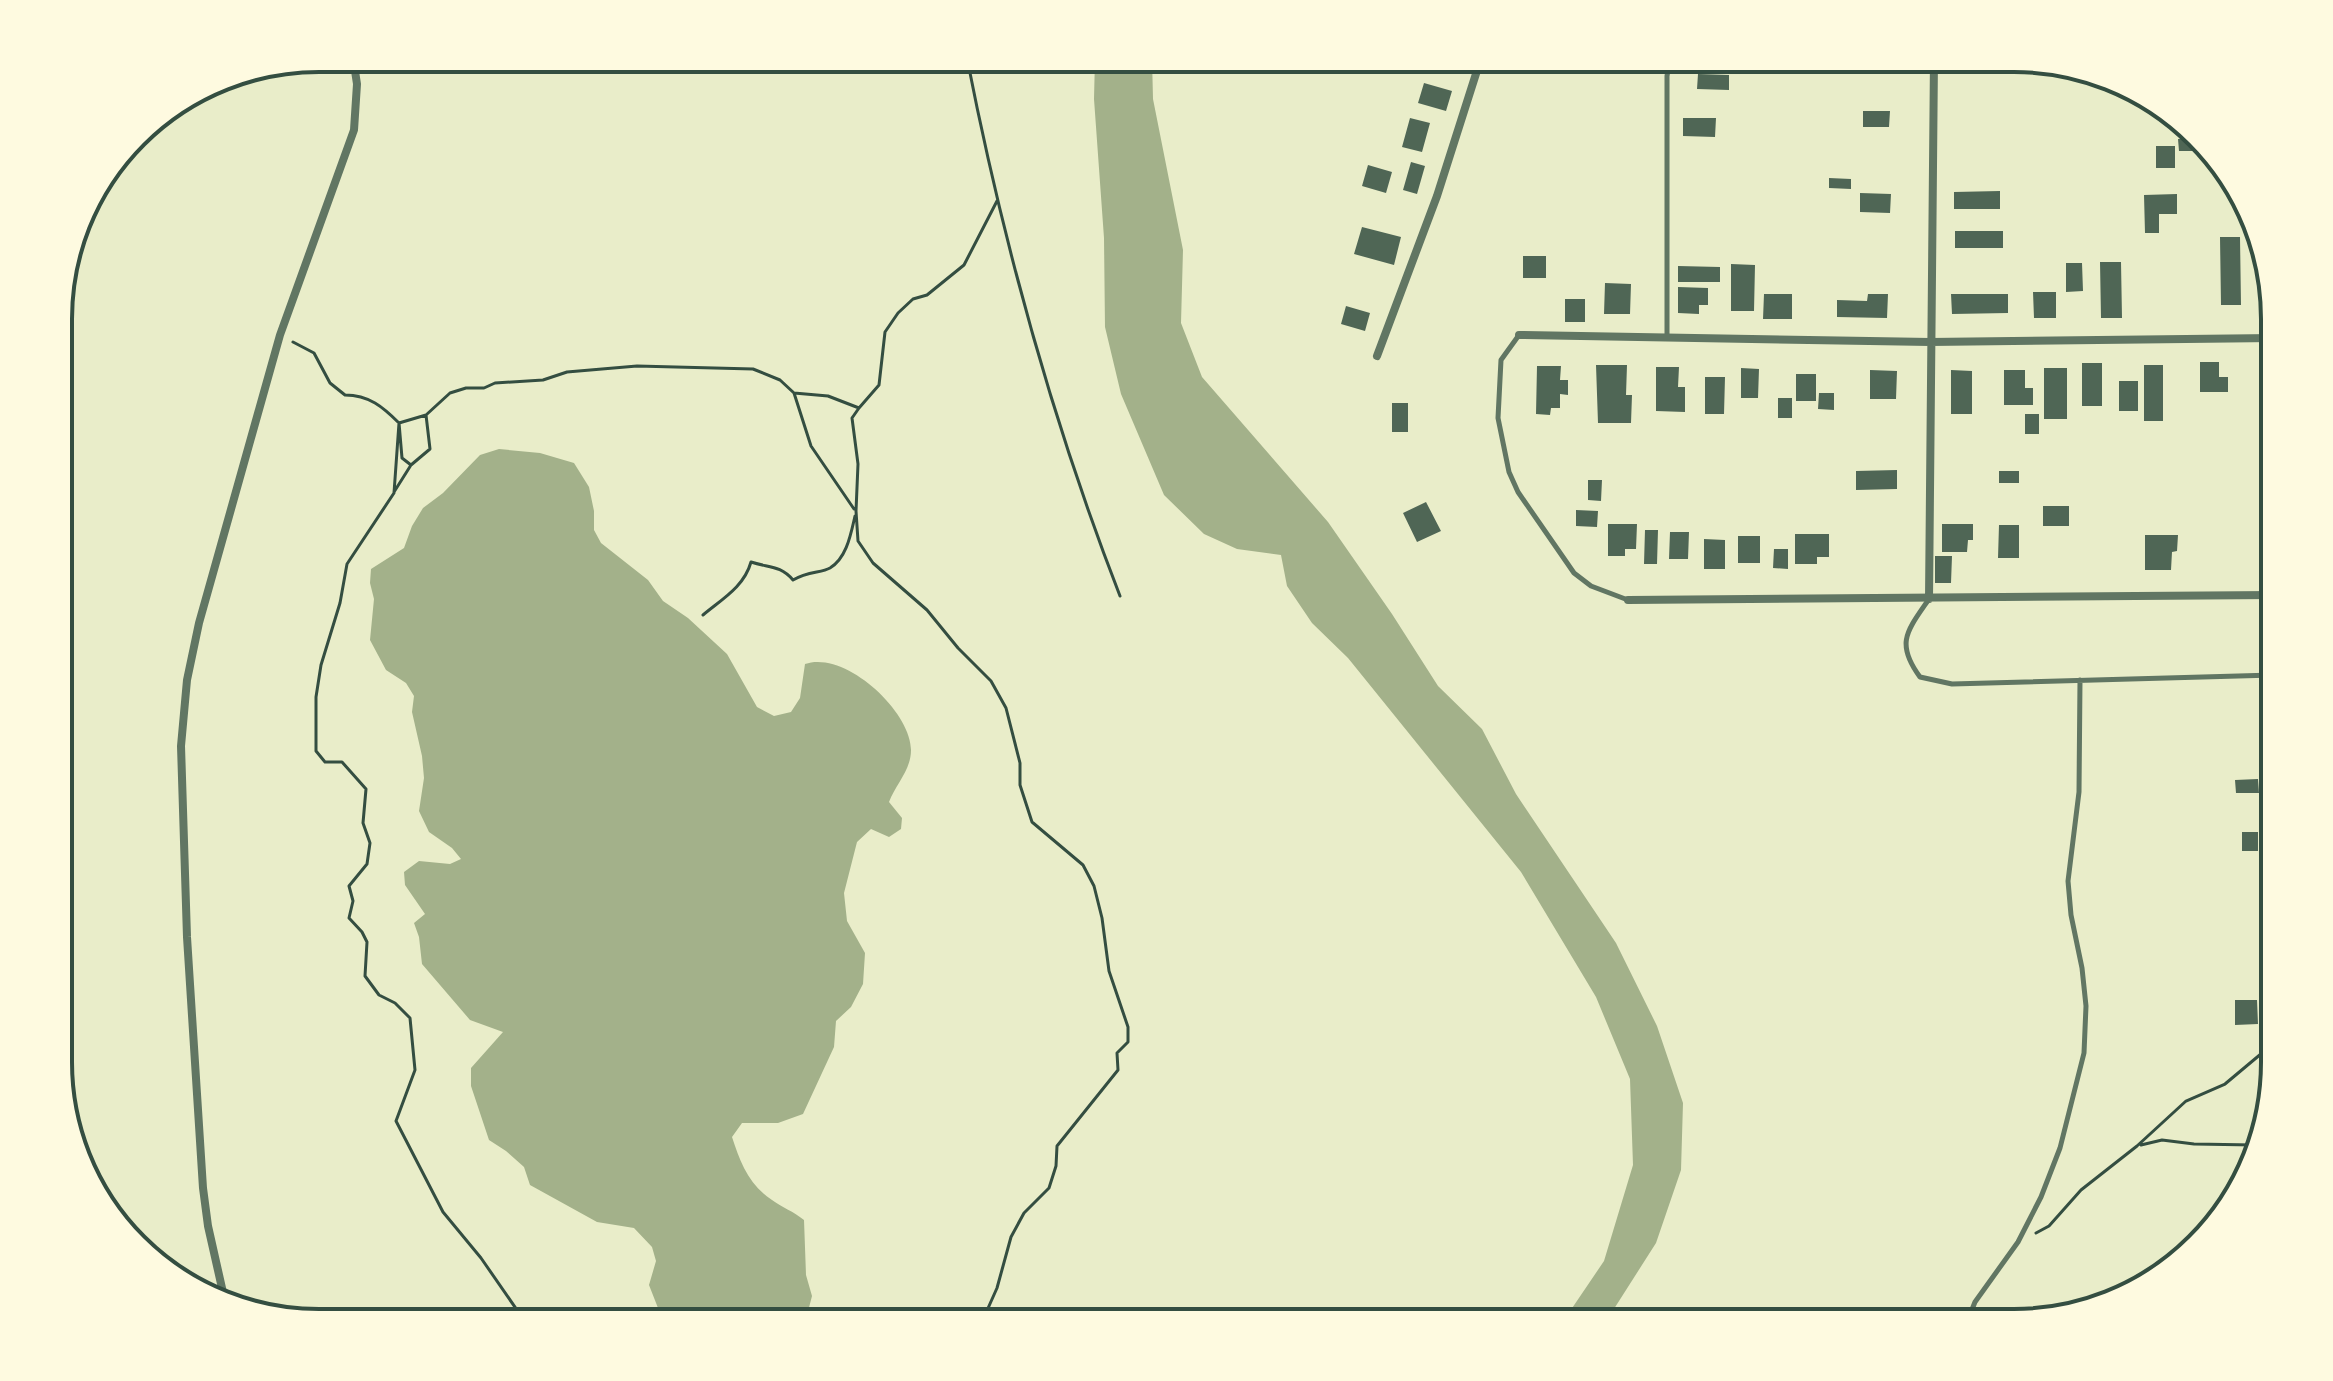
<svg xmlns="http://www.w3.org/2000/svg" width="2333" height="1381" viewBox="0 0 2333 1381" font-family="'Exo 2',sans-serif">
<rect width="100%" height="100%" fill="#e9edc9"/>
<path fill="#a3b18a" d="M1095,58H1152L1153,99L1183,250L1181,323L1202,377L1328,522L1392,614L1438,686L1482,729L1516,794L1616,943L1657,1026L1683,1103L1681,1170L1656,1243L1605,1323H1562L1604,1261L1633,1165L1630,1079L1596,997L1521,872L1348,658L1312,623L1287,586L1281,555L1237,549L1204,534L1164,495L1121,394L1105,327L1104,238L1094,99Z
M499,449L540,453L574,463L589,487L594,511V530L601,543L648,580L663,601L688,618L727,654L757,707L774,716L791,712L800,698L805,664C845,650 911,711 911,750C911,770 896,784 889,802L902,818L901,829L889,837L871,829L857,842L844,893L847,921L865,953L863,984L851,1007L836,1021L834,1047L803,1114L778,1123H742L732,1137C740,1162 749,1185 772,1200C783,1208 793,1211 804,1220L806,1275L812,1296L805,1323H657L658,1308L649,1285L656,1261L652,1247L634,1228L597,1222L530,1185L524,1167L506,1151L489,1140L471,1086V1068L503,1032L470,1020L422,964L419,937L414,923L425,914L405,885L404,872L419,861L450,864L461,859L452,848L429,832L419,811L424,778L422,756L412,712L414,696L406,683L386,670L370,640L374,599L370,583L371,569L404,548L412,526L423,508L443,493L480,455Z"/>
<path fill="#4f6655" d="M1698,74L1729,75V90L1697,89Z
M1424,83L1452,91L1446,111L1418,103Z
M1863,111H1890L1889,127H1863Z
M1410,118L1430,123L1422,152L1402,147Z
M1683,118H1716L1715,137L1683,136Z
M2193,138L2206,151H2179L2178,139Z
M2156,146H2175V168H2156Z
M1411,162L1425,166L1417,194L1403,190Z
M1368,165L1392,172L1386,193L1362,186Z
M1829,178L1851,179V189L1829,188Z
M2000,191V209H1954V192Z
M1860,193L1891,194L1890,213L1860,212Z
M2177,194V214H2159V233H2145L2144,195Z
M1362,227L1401,237L1394,265L1354,254Z
M1955,231H2003V248H1955Z
M2220,237H2240L2241,305H2221Z
M1523,256H1546V278H1523Z
M2100,262H2121L2122,318H2101Z
M2066,263H2082L2083,291L2066,292Z
M1731,264L1755,265L1754,311H1731Z
M1678,266L1720,267V282H1678Z
M1605,283L1631,284L1630,314H1604Z
M2269,286L2274,302V319L2259,320V287Z
M1678,287L1708,288V305H1699V314L1678,313Z
M2033,292H2056V318H2034Z
M1764,294H1792V319H1763Z
M1868,294H1888L1887,318L1837,317V300L1867,301Z
M1951,294H2008V313L1952,314Z
M1565,299H1585V322H1565Z
M1346,306L1370,313L1365,331L1341,324Z
M2200,362H2219V377H2228V392H2200Z
M2082,363H2102V406H2082Z
M1596,365H1627L1626,395H1632L1631,423H1598Z
M2144,365H2163V421H2144Z
M1537,366H1561L1560,380H1568V395L1560,394V408H1551L1550,415L1536,414Z
M1656,367H1679L1678,387H1685V412L1656,411Z
M1741,368L1759,369L1758,398H1741Z
M2044,368H2067V419H2044Z
M1870,370L1897,371L1896,399H1870Z
M1951,370L1972,371V414H1951Z
M2004,370H2025V388H2033V405H2004Z
M1796,374H1816V401H1796Z
M1705,377H1725L1724,414H1705Z
M2119,381H2138V411H2119Z
M1819,393H1834V410L1818,409Z
M1778,398H1792V418H1778Z
M1392,403H1408V432H1392Z
M2025,414H2039V434H2025Z
M1897,470V489L1856,490V471Z
M1999,471H2019V483H1999Z
M1588,480H1602L1601,501L1588,500Z
M1426,502L1441,531L1417,542L1403,513Z
M2043,506H2069V526H2043Z
M1576,510L1598,511L1597,527L1576,526Z
M1608,524H1637L1636,549H1625V556H1608Z
M1942,524H1973V540H1968L1967,552H1942Z
M1999,525H2019V558H1998Z
M1645,530H1658L1657,564H1644Z
M1670,532H1689L1688,559H1669Z
M1795,534H1829V557H1817V564H1795Z
M2145,535H2178L2177,551L2172,552L2171,570H2145Z
M1738,536H1760V563H1738Z
M1704,539L1725,540V569H1704Z
M1774,549H1788V569L1773,568Z
M1935,556H1952L1951,583H1935Z
M2258,779L2259,793H2236L2235,780Z
M2242,832H2258V851H2242Z
M2235,1000H2257L2258,1024L2235,1025Z"/>
<g fill="none" stroke-linecap="round" stroke-linejoin="round">
<path stroke="#344e41" stroke-width="3" d="M967,58C1003,242 1052,421 1120,596
M293,342L314,353L330,383L345,395C369,395 383,407 399,423L426,415L450,393L466,388H484L495,383L543,380L567,372L637,366L753,369L780,380L794,393L828,396L859,408L879,385L885,332L898,313L913,299L927,295L964,265L997,201
M794,393L811,446L854,509
M859,408L852,418L858,464L856,511L858,541L873,563L927,610L958,648L991,681L1006,708L1020,763V785L1032,822L1083,865L1094,886L1102,918L1109,971L1128,1027V1042L1117,1053L1118,1070L1057,1146L1056,1166L1049,1188L1024,1213L1011,1237L997,1288L985,1315
M426,415L430,449L411,465L402,458L399,423L394,493L347,564L340,603L321,665L316,697V751L325,762H342L366,789L363,823L370,843L367,864L349,886L353,901L349,918L362,932L367,942L365,976L379,995L395,1003L410,1018L415,1070L396,1121L443,1212L481,1258L526,1323
M394,492L411,465
M703,615C722,599 744,587 751,562C769,568 780,565 793,580C808,571 821,573 830,568C847,558 851,533 855,516
M2141,1145L2162,1140L2194,1144L2254,1145
M2036,1233L2049,1226L2081,1190L2137,1146L2186,1101L2225,1084L2274,1043"/>
<path stroke="#617663" stroke-width="5" d="M1519,335L1501,360L1498,418L1509,472L1518,492L1574,573L1591,586L1628,600
M1667,337V76L1670,58
M1929,599C1907,631 1895,643 1920,677L1952,684L2274,675
M2269,675L2274,862
M1967,1322L1975,1302L2018,1242L2041,1197L2060,1148L2084,1053L2086,1006L2082,968L2071,915L2068,881L2079,792L2080,680
M902,1323C927,1305 952,1309 978,1323"/>
<path stroke="#617663" stroke-width="8" d="M1519,335L1930,342L2274,338
M1377,356L1437,196L1481,58
M1929,599L1934,58
M1628,600L2274,595
M224,1297L208,1226L203,1188L187,937L181,746L187,680L199,623L280,335L354,130L357,84L353,58"/>
</g>
<path d="M0 0H2333V1381H0ZM319 72H2014A247 247 0 0 1 2261 319V1062A247 247 0 0 1 2014 1309H319A247 247 0 0 1 72 1062V319A247 247 0 0 1 319 72Z" fill="#fefae0" fill-rule="evenodd"/>
<path fill="none" stroke="#344e41" stroke-width="4" d="M319 72H2014A247 247 0 0 1 2261 319V1062A247 247 0 0 1 2014 1309H319A247 247 0 0 1 72 1062V319A247 247 0 0 1 319 72Z"/>
</svg>
